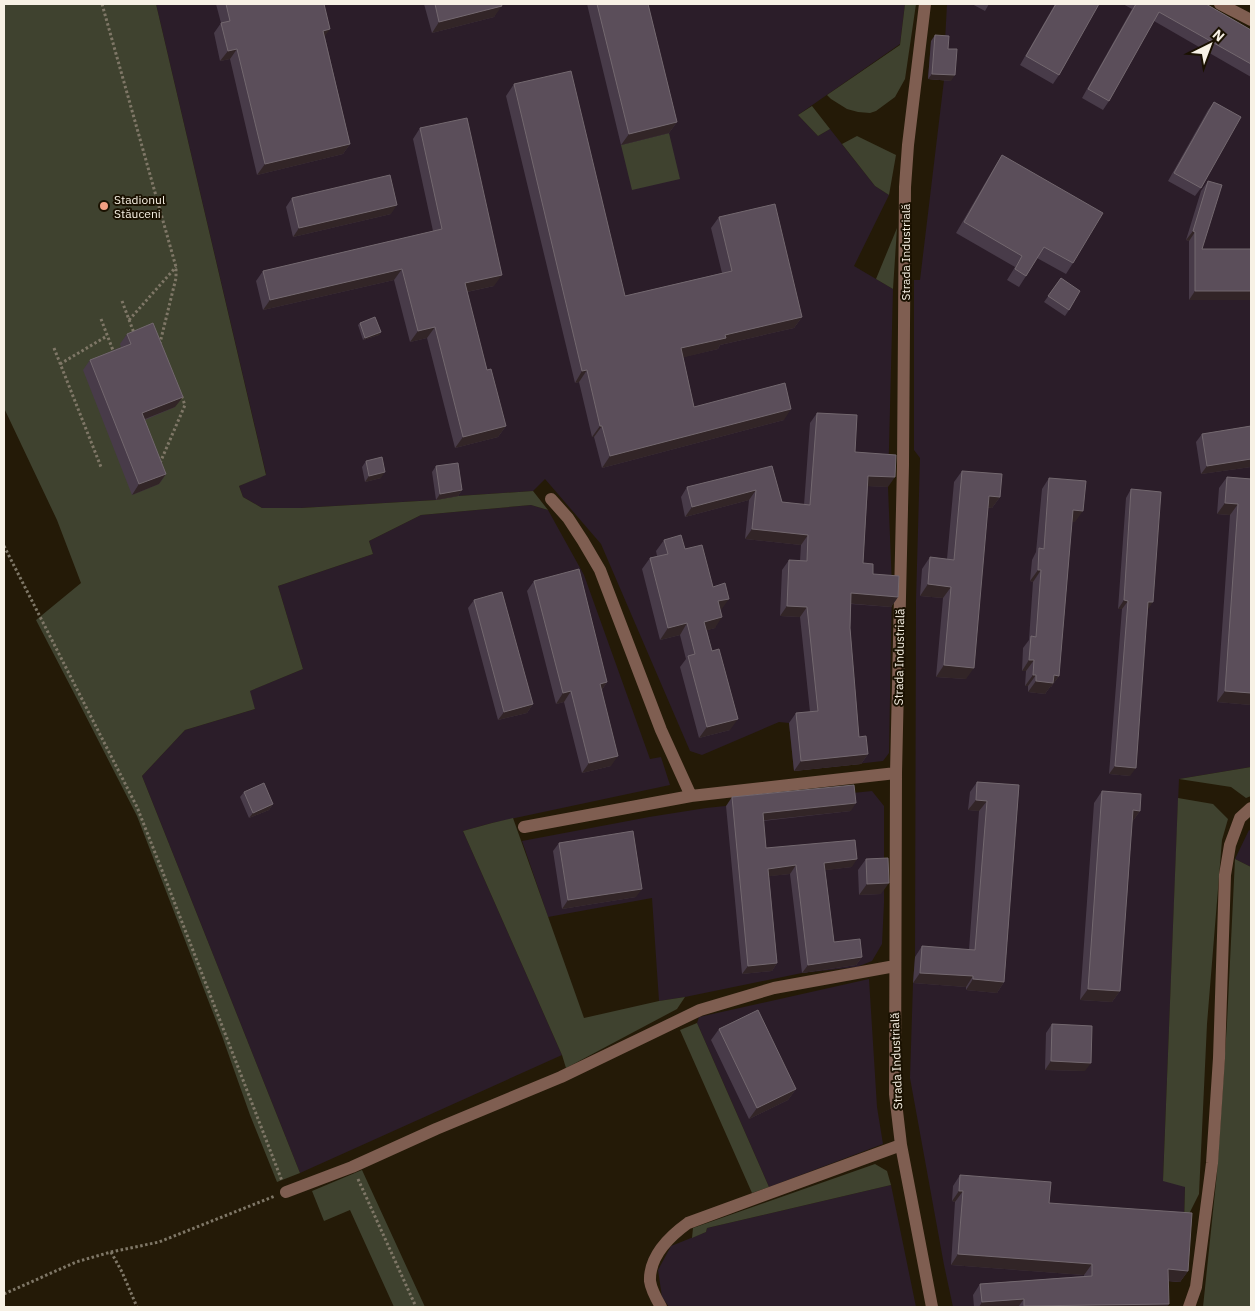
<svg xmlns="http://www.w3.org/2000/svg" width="1255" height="1311" viewBox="0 0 1255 1311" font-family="'IBM Plex Sans',sans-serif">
<rect width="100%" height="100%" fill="#241a07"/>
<path fill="#2b1d29" d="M156,4H905L900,44L798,115L818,136L830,129L875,186L889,195L854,266L893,289L888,487L892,586L889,753L883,761L794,771L789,723L779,722L702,755L690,751L601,544L545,479L533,491L458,496L436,500L301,508H262L243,497L239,486L266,474Z
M947,4H1184L1251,42V767L1179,779L1163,1180L1185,1186L1184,1224L1180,1282L1166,1281V1307H953L944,1265L910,1078L913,983L915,957L916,601L920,458L914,450V280H920L944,80L928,79L931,41H945Z
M531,505L548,510L584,575L650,759L661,757L670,785L492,823L463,831L562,1055L300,1173L142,776L185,730L255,709L249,691L303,669L278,586L373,554L369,541L421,515Z
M872,791L884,806V903L882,944L872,961L857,967L802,973L685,997L659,1001L652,898L548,917L522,841L649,817L706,808Z
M1249,830L1251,831V867L1235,859Z
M869,979L877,1107L883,1144L769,1187L697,1023L699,1017Z
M891,1185L916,1307H669L662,1297L658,1270L671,1246L706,1232L707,1228Z"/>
<path fill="#3f422f" d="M4,4H156L266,475L239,486L243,497L262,508H301L436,500L458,496L533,491L548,510L531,505L421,515L369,541L373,554L278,586L303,669L250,691L255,709L185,730L142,776L300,1173L277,1182L250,1115L222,1036L137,816L76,697L36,620L81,583L57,520L4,408Z
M905,4H916L905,79L895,97L876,111L870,113L858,112L847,109L831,99L827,95L900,45Z
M812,106L830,129L818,136L798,115Z
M669,133L680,179L632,190L621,145Z
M857,136L896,155L889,195L875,186L842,144Z
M897,228L893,289L876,279Z
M1251,767V796L1246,798L1231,787L1179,779Z
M1178,798L1213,804L1228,819L1222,840L1207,1024L1199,1194L1184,1224L1185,1187L1163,1181Z
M513,818L584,1018L659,1001L685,997L677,1009L566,1068L562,1055L463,831L492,823Z
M1235,859L1251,867V1307H1203L1217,1173L1227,1023Z
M697,1023L769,1187L752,1193L680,1030Z
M875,1164L887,1171L891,1185L707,1228L706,1232L692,1238L693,1228Z
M362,1170L425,1307H394L350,1210L324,1221L312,1191Z"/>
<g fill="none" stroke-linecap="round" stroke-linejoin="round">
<path stroke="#7f7767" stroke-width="3" stroke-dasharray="2.5 2.5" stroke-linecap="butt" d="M102,4L176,267V278L160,343
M122,301L134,333
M101,319L114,353
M129,320L176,267
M54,348L101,467
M60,364L107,336
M160,463L185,405L181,395
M4,546L137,807L165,878L282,1181
M358,1179L416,1307
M111,1252L122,1272L137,1307
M4,1294L76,1262L111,1252L159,1242L275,1196"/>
<path stroke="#7f5e51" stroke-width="12" d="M925,4L908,145L905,187L903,465L896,773L895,1094L901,1145L932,1307
M1220,4L1251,20
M551,499L568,518L583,541L600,570L661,730L691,796
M524,827L691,796L896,773
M286,1192L352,1167L436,1129L561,1077L700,1010L774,988L895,966
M661,1307C657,1300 651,1289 650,1281C649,1256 670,1236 688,1223L901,1145
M1189,1307L1196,1287L1212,1163L1219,1058L1225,875L1230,845L1240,818L1251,808"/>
</g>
<path fill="#483b49" d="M216,4H324L325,37L350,144L343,154L257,175L230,59L220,61L214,33L221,23Z
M424,4H501L494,17L432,33Z
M587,4H648L677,122L669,133L621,145Z
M972,4H989L985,11Z
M1055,4H1099L1059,75L1053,84L1020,65Z
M1123,4H1206L1251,30V77L1154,21L1109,101L1103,110L1082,98L1132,9Z
M935,35L948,49L951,81L928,79L931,41Z
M514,84L625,296L722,273L711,228L719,217L802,317L794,328L720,345L718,349L683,357L694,407L784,420L602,468L594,437H592L579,382L575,383L506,96Z
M1214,102L1201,188L1195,196L1168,181L1208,110Z
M420,128L494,286L467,292L487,370L506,426L498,437L455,448L427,338L410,342L394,280L263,310L256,281L263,271L433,231L413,139Z
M1002,155L1073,263L1066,274L1037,258L1026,276L1019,287L1007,280L1015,267L956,233L995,166Z
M1208,181L1202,249H1251V300H1189V241L1186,240L1201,191Z
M292,198L391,214L293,237L286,207Z
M1061,278L1069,310L1065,316L1044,302Z
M360,323L381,332L379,335L363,340L358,325Z
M127,334L175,407L145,420L166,474L159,484L132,495L83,370L90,360L121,347L120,344Z
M817,413L888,487L868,486L863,563L873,574L898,597L891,607L851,604L850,628L859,737L868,754L861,764L794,771L789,723L796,713L810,712L800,617L780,616L782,570L789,560L800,561L801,545L745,539L749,500L685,517L681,497L687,487L772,466L782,502L804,505L810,423Z
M1251,426V467L1201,474L1196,442L1202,434Z
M366,461L381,478L365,482L362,467Z
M436,466L462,490L458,496L436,500L432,472Z
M962,471L1000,497L992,508H988L966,679L936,677L943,598L920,596L922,569L930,557L947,559L954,482Z
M1227,477L1251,479V705L1217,702L1230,515L1217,514L1219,488Z
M1049,478L1075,522L1072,521L1059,676L1051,687H1050L1045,694L1028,692V686H1025L1026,671H1022L1023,648L1029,640L1033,582L1030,581L1032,560L1036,552L1042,489Z
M1131,489L1148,609L1130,776L1109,774L1122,609H1118L1126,498Z
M664,540L685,549L713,587L720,610L715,628L707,630L730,730L699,738L680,667L686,659L680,635L660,640L642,569L650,558L657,556L656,551Z
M534,581L607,682L602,690L611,766L582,773L564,702L556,704L527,591Z
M474,600L533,704L527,713L498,720L468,608Z
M977,782L1019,785L1004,982L997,993L966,990V987L913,983L915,957L922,946L969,950L979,811L968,810L970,792Z
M1102,791L1140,811L1132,822L1127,898L1126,900L1120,991L1112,1002L1080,1000L1094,803Z
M244,792L273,804L269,810L249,818L240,797Z
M732,797L851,811L763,821L766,848L852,867L825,870L834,942L862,957L856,965L802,973L790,874L769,876L777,963L772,971L742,974L726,806Z
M559,843L636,897L562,909L553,851Z
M866,859L881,894L859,895L858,870Z
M1052,1024L1085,1071L1045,1070L1046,1033Z
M719,1029L796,1089L788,1100L749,1119L711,1040Z
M960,1175L1049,1203L1188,1271L1180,1282L1168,1281L1167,1307H974L973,1295L980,1284L1084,1276V1275L951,1265L955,1202L952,1201L953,1186Z"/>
<path fill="#322527" d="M502,6L494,17L432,33L439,22Z
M330,29L323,39V31Z
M237,49L230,59L220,61L228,51Z
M932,74L955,75L951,81L928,79Z
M677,122L669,133L621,145L629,134Z
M350,144L343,154L257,175L265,164Z
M397,205L391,214L293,237L299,228Z
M1193,231L1195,232L1189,241L1186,240Z
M402,269L394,280L263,310L270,300Z
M502,275L494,286L457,294L465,283Z
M1195,291H1251V300H1189Z
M802,317L794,328L720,345L718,349L673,360L681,348L725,335Z
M435,327L427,338L410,342L418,331Z
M381,332L379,335L363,340L365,338Z
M587,370L579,382L575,383L582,371Z
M183,397L175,407L135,423L142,413Z
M791,409L784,420L602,468L610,456Z
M506,426L498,437L455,448L463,437Z
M600,426H602L594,437H592Z
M1251,459V467L1201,474L1207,466Z
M385,472L381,478L365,482L369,476Z
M166,474L159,484L132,495L139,484Z
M868,476L895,477L888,487L861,486Z
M462,490L458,496L436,500L440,494Z
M756,490L749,500L685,517L692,507Z
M989,496L1000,497L992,508L981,507Z
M1225,503L1238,504L1230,515L1217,514Z
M1073,510L1083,511L1075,522L1065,521Z
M752,529L808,535L801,545L745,539Z
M1038,570H1041L1033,582L1030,581Z
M928,584L951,587L943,598L920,596Z
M851,593L898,597L891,607L844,603Z
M729,599L721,610L718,601Z
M1124,600L1128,601L1122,609H1118Z
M1148,602H1153L1147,611Z
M787,606L807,607L800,617L780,616Z
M722,617L715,628L697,633L704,622Z
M687,623L680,635L660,640L668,628Z
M1029,660H1034L1026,671H1022Z
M944,665L974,668L966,679L936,677Z
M1033,675H1036L1028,686H1025Z
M1054,675L1059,676L1051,687H1050L1045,694L1028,692L1036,681Z
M607,682L600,693V684Z
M571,691L564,702L556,704L563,693Z
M1225,691L1251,693V705L1217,702Z
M533,704L527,713L498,720L504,712Z
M738,719L730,730L699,738L707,727Z
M868,754L861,764L794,771L801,761Z
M618,756L611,766L582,773L589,763Z
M1115,766L1136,768L1130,776L1109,774Z
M976,800L987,801L979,811L968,810Z
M856,803L851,811L757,821L763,813Z
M273,804L269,810L249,818L253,813Z
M1133,810L1140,811L1132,822Z
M857,859L852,867L818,871L824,863Z
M796,865L790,874L762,877L768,869Z
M889,883L881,894L859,895L867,884Z
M642,889L636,897L562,909L568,900Z
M862,957L856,965L802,973L808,965Z
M777,963L772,971L742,974L748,966Z
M920,973L973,976L966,987L913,983Z
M973,979L1004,982L997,993L966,990Z
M1088,989L1120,991L1112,1002L1080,1000Z
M1051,1061L1091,1063L1085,1071L1045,1070Z
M796,1089L788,1100L749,1119L757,1108Z
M959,1191H963L955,1202L952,1201Z
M958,1254L1092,1264L1084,1275L951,1265Z
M1168,1269L1188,1271L1180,1282L1161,1280Z
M1024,1299L1018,1307H979L982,1302Z
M1169,1304L1167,1307H1023L1024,1306Z"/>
<path fill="#5b4e5a" stroke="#73686f" d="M226,4H324L330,29L323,31L350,144L265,164L237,49L228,51L221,23L230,21Z
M435,4H501L502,6L439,22Z
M597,4H648L677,122L629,134Z
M1056,4H1099L1059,75L1026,56Z
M1136,4H1206L1251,30V64L1159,12L1109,101L1088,89Z
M935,35L949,36L948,49H957L955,75L932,74Z
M571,71L625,296L732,271L719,217L775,204L802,317L725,335L726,338L681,348L694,407L785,383L791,409L610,456L602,426H600L587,370L582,371L514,84Z
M1214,102L1241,117L1201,188L1174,173Z
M467,118L502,275L465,283L487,370L491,369L506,426L463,437L435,327L418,331L402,269L270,300L263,271L442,229L420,128Z
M1002,155L1103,213L1073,263L1044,247L1026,276L1015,269L1022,256L964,222Z
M390,175L397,205L299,228L292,198Z
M1208,181L1222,185L1202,249H1251V291H1195V232L1193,231Z
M1061,278L1080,291L1069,310L1048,296Z
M375,317L381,332L365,338L360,323Z
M153,323L183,397L142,413L166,474L139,484L90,360L131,344L127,334Z
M817,413L857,415L855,452L896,455L895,477L868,476L863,563L873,564V574L899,576L898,597L851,593L850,628L859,737L866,736L868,754L801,761L796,713L818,711L807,607L787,606L789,560L807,561L808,535L752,529L756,490L692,507L687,487L772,466L782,502L810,505Z
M1251,426V459L1207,466L1202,434Z
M382,457L385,472L369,476L366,461Z
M458,463L462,490L440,494L436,466Z
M962,471L1002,474L1000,497L989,496L974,668L944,665L951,587L928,584L930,557L954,560Z
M1227,477L1251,479V693L1225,691L1238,504L1225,503Z
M1049,478L1086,481L1083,511L1073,510L1059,676L1054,675L1053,683L1036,681V675H1033L1034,660H1029L1031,636L1036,637L1041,570H1038L1039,548L1044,549Z
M1131,489L1161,492L1153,602H1148L1136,768L1115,766L1128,601L1124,600Z
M681,535L685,549L702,545L713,587L725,583L729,599L718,601L722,617L704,622L712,651L719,649L738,719L707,727L688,656L695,654L687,623L668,628L650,558L668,554L664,540Z
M579,569L607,682L600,684L618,756L589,763L571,691L563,693L534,581Z
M502,592L533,704L504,712L474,600Z
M977,782L1019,785L1004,982L973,979V976L920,973L922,946L975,950L987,801L976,800Z
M264,783L273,804L253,813L244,792Z
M854,785L856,803L763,813L766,848L855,840L857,859L824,863L834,942L860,939L862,957L808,965L796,865L768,869L777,963L748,966L732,797Z
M1102,791L1141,794L1140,811L1133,810L1120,991L1088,989Z
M633,831L642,889L568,900L559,843Z
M888,858L889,883L867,884L866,859Z
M758,1010L796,1089L757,1108L719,1029Z
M1052,1024L1092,1026L1091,1063L1051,1061Z
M960,1175L1051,1182L1049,1203L1192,1213L1188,1271L1168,1269L1169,1304L1024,1306V1299L982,1302L980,1284L1092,1276V1264L958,1254L963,1191H959Z"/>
<circle fill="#f39f82" stroke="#1a1101" stroke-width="2" cx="104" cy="206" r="5"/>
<g text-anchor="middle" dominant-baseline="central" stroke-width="4" stroke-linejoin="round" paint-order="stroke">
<g font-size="12" fill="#f7f1e5" stroke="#1a1101" text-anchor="start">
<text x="114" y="199">Stadionul<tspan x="114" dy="14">Stăuceni</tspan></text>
</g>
<g font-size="12" fill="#f7f1e5" stroke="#1a1101">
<text transform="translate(905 252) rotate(-90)">Strada Industrială</text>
<text transform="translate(899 657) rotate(-89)">Strada Industrială</text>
<text transform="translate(896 1061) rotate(-92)">Strada Industrială</text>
</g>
</g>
<rect width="1255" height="1311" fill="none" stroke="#f7f1e5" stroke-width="10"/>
<g transform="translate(1210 45) rotate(42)" stroke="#1a1101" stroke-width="4" paint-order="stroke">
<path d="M0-4L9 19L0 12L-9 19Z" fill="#f7f1e5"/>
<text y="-8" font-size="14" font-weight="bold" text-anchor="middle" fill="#f7f1e5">N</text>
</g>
</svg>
